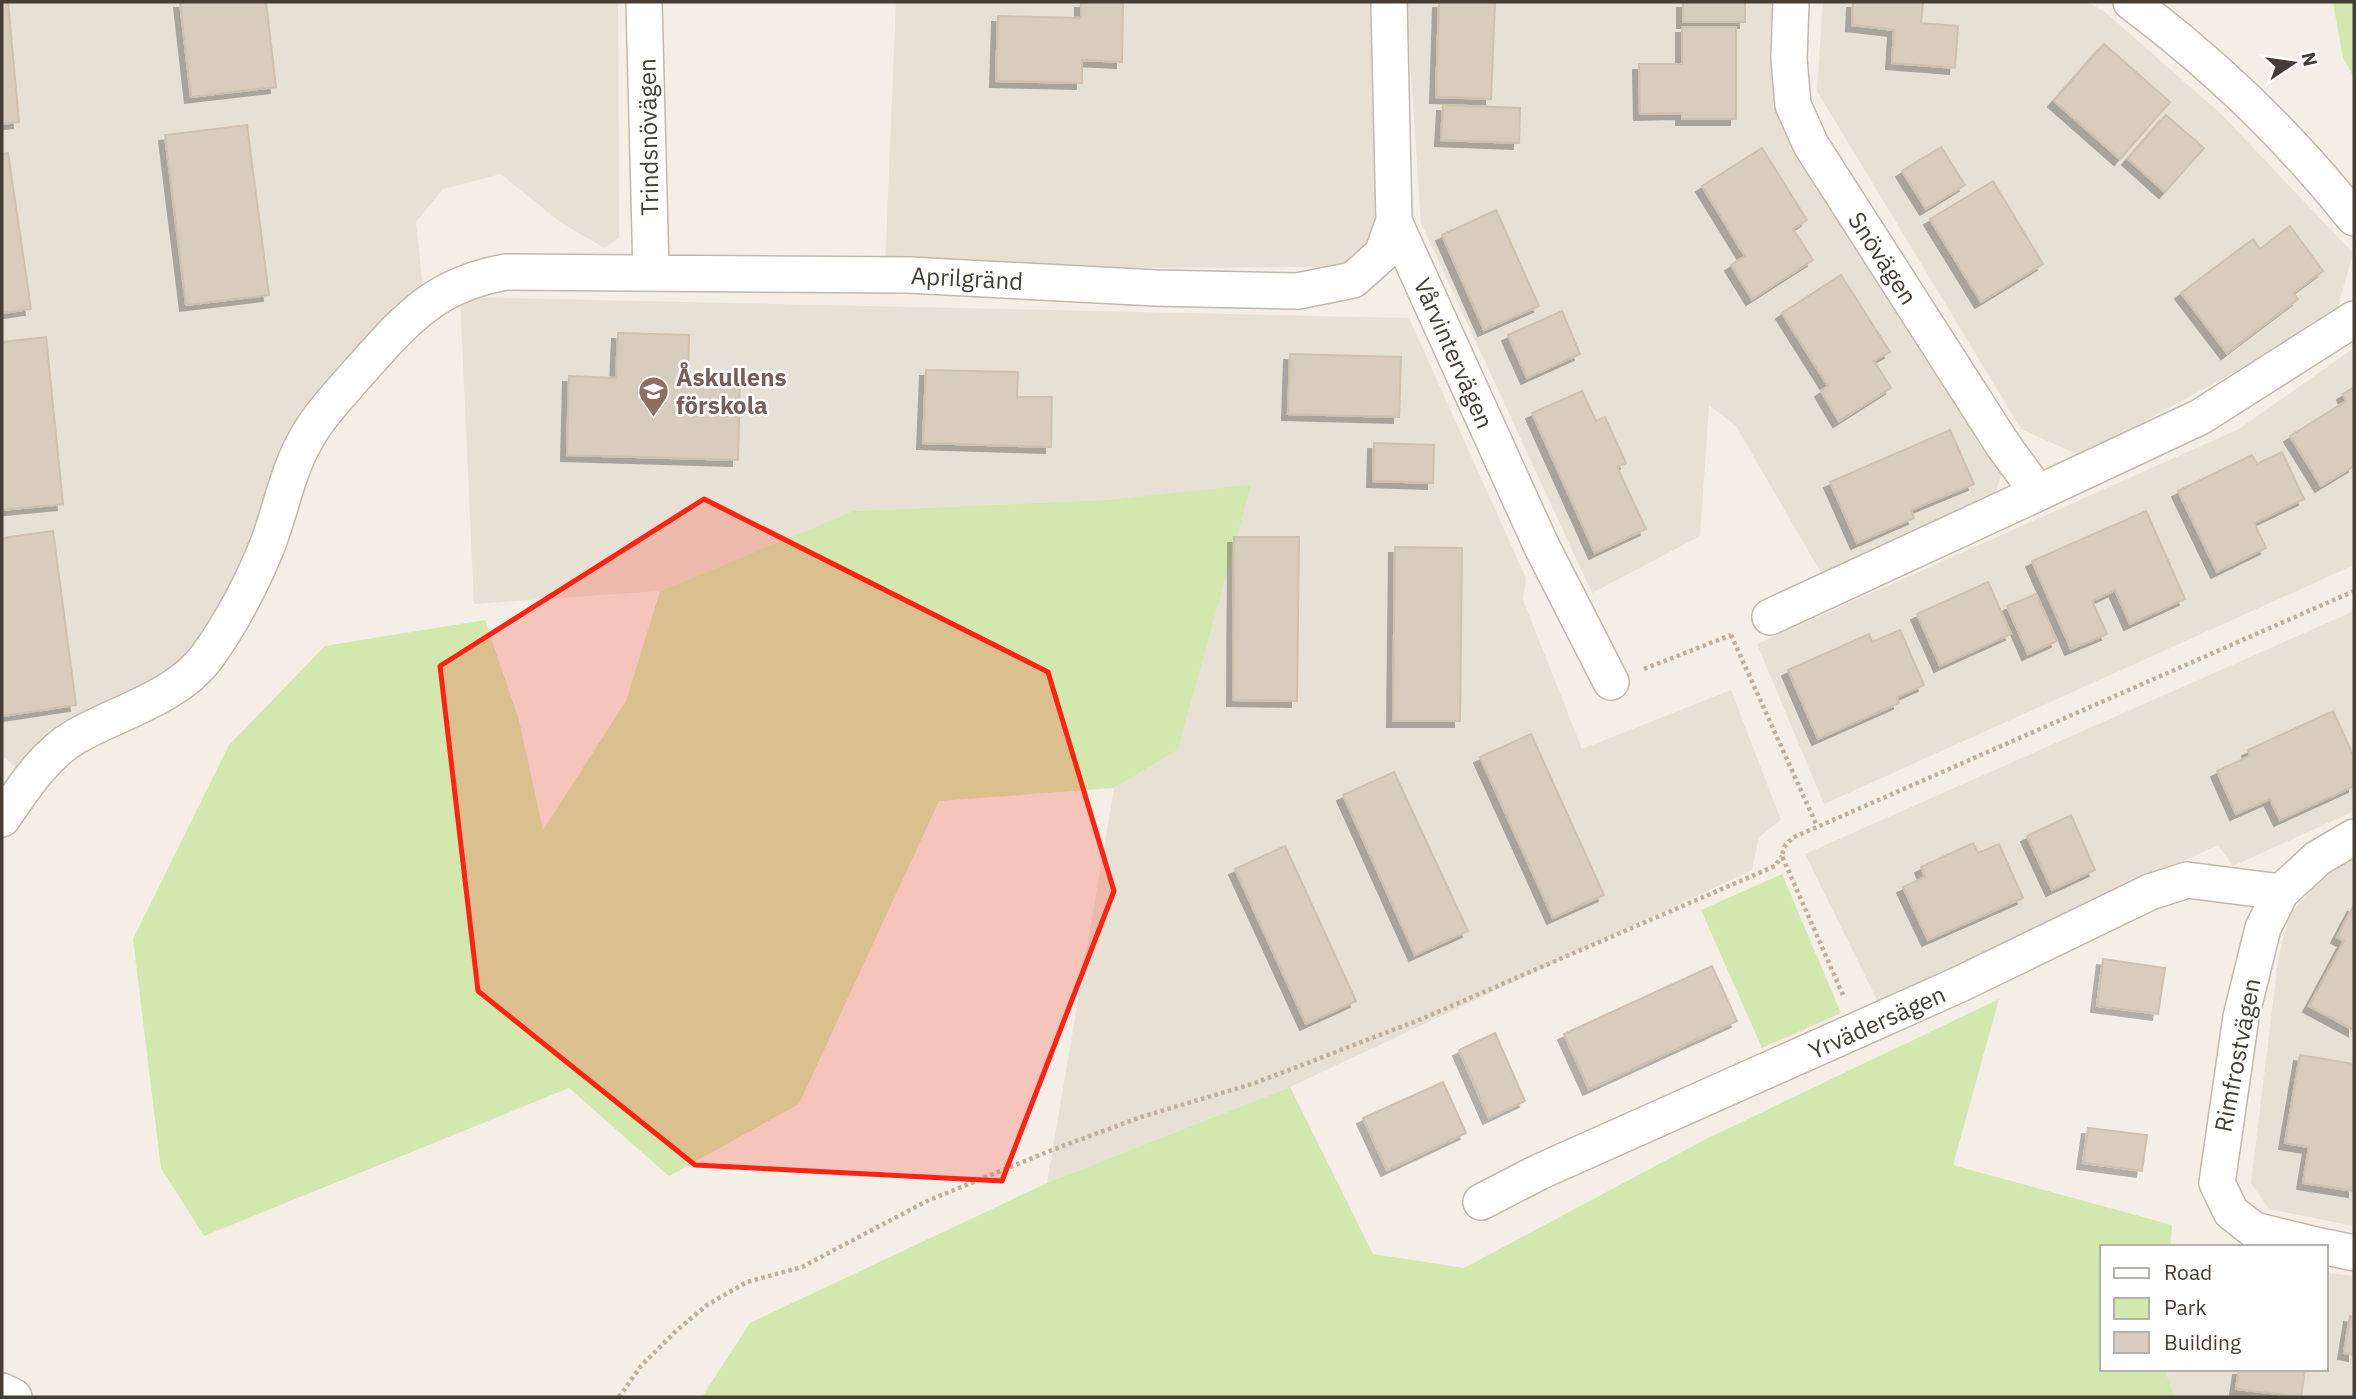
<svg xmlns="http://www.w3.org/2000/svg" width="2356" height="1399" viewBox="0 0 2356 1399" font-family="'IBM Plex Sans',sans-serif">
<defs>
<filter id="shadow"><feDropShadow dx="-6" dy="6" stdDeviation="0" flood-color="#0004"/></filter>
</defs>
<rect width="100%" height="100%" fill="#f3eee6"/>
<path fill="#e7e0d4" d="M2,2H618L619,238L604,248L560,222L501,174L443,189L416,222L423,289L301,418L229,605L167,676L16,768L2,755Z
M896,2H1374L1378,235L1345,267L885,269Z
M1406,2H1783L1777,115L2004,467L1991,506L1824,578L1736,426L1709,405L1700,536L1592,593L1421,223Z
M1823,2H2087L2105,12L2221,114L2353,253L2335,317L2081,456L2021,429L1817,91Z
M460,297L1409,318L1526,578L1523,600L1582,749L1731,690L1781,820L1759,837L1752,870L1290,1087L1047,1183L1114,788L1178,750L1250,486L1104,500L853,511L660,591L474,604Z
M2354,348V565L1824,804L1757,644L2239,429Z
M2354,611V811L2233,866L2218,845L1878,1002L1805,854Z
M2354,854V1226L2269,1209L2251,1183L2279,953L2291,912L2339,861Z
M2326,1273L2354,1276V1397H2174L2165,1369H2326Z"/>
<path fill="#d3e8ae" d="M2333,2H2354V77L2343,58Z
M1251,485L1178,750L1114,788L939,801L799,1104L669,1176L569,1088L204,1236L161,1168L133,939L229,745L325,646L485,620L519,720L543,830L626,701L660,591L853,511L1104,500Z
M1782,874L1841,1013L1762,1048L1701,910Z
M1999,999L1953,1165L2172,1225L2170,1247H2102V1369H2165L2174,1397H702L750,1323L1047,1183L1290,1087L1373,1254L1464,1268L1706,1139Z"/>
<path fill="#d8ccbe" stroke="#d0c0ae" stroke-width="2" filter="url(#shadow)" d="M2,2H8L19,122L2,124Z
M180,2H266L276,87L191,97Z
M1081,2H1123L1122,62L1082,60V83L996,81L998,16L1081,18Z
M1439,2H1495L1491,99L1436,97Z
M1683,2H1745V22H1683Z
M1853,2H1923L1921,23L1958,26L1955,68L1892,63L1894,30L1852,25Z
M1682,27H1736V119H1682V113L1640,114L1639,64H1682Z
M2104,44L2170,102L2120,159L2054,101Z
M1443,105L1520,108L1519,143L1441,140Z
M2166,115L2204,148L2165,192L2128,159Z
M247,125L269,295L186,305L165,135Z
M1941,147L1965,185L1926,209L1902,171Z
M1762,148L1807,220L1793,229L1813,260L1752,299L1731,265L1745,256L1702,186Z
M8,153L31,309L2,313V154Z
M1993,181L2043,264L1981,302L1930,219Z
M1496,210L1539,306L1484,330L1442,235Z
M2290,226L2323,271L2293,293L2298,299L2227,353L2181,293L2253,239L2260,249Z
M1841,275L1890,352L1874,361L1891,388L1839,421L1821,391L1828,386L1782,313Z
M1562,311L1580,354L1527,378L1508,335Z
M618,333L689,335L688,379L740,381L738,460L567,455L569,376L616,378Z
M46,337L63,504L2,510V342Z
M1290,354L1401,357L1399,417L1288,414Z
M926,370L1018,372L1017,397H1052L1051,447L923,443Z
M2354,387V466L2321,486L2290,436L2346,401L2343,394Z
M1582,391L1596,421L1605,417L1626,463L1617,467L1646,529L1595,553L1532,413Z
M1950,430L1974,484L1911,510L1914,518L1857,543L1830,482Z
M1374,443L1434,445L1433,483L1373,481Z
M2282,452L2304,499L2254,523L2266,548L2217,572L2178,491L2252,455L2257,464Z
M2146,511L2185,599L2130,624L2115,590L2092,601L2107,634L2071,649L2032,561Z
M53,531L76,705L2,716V538Z
M1234,537H1299L1297,701L1233,700Z
M1395,547L1462,548L1460,721H1393Z
M1988,582L2011,634L1940,666L1917,614Z
M2036,594L2057,641L2028,654L2007,606Z
M1900,630L1924,685L1897,697L1899,703L1818,739L1788,670L1869,634L1872,642Z
M2333,711L2354,757V786L2280,820L2270,799L2236,814L2217,771L2250,756L2248,750Z
M1531,734L1604,895L1553,918L1480,757Z
M1394,772L1468,931L1415,955L1343,795Z
M2071,815L2095,870L2052,890L2027,836Z
M1973,843L1978,853L1999,844L2023,898L1928,940L1903,887L1925,877L1921,867Z
M1285,846L1356,1001L1306,1024L1235,869Z
M2354,905V1030L2309,1006L2344,941L2337,937Z
M2103,959L2165,968L2158,1014L2097,1006Z
M1712,966L1737,1021L1589,1089L1564,1034Z
M1495,1033L1525,1101L1489,1118L1459,1050Z
M2300,1055L2354,1064V1191L2303,1183L2309,1147L2285,1143Z
M1443,1082L1466,1133L1387,1170L1363,1118Z
M2088,1128L2147,1135L2142,1171L2083,1163Z
M2350,1316L2354,1317V1355L2344,1353Z
M2239,1369H2305L2301,1397L2236,1389Z"/>
<g fill="none" stroke-linecap="round" stroke-linejoin="round">
<defs>
<path id="minor" d="M644,2L651,272
M1389,2L1394,221L1541,545L1611,682
M1791,2L1789,59L1793,105L1811,145L2003,445L2038,493L2200,417L2354,319
M2131,2C2215,65 2289,136 2354,218
M1770,617L2038,493
M2,819C23,789 43,756 75,737C116,713 176,698 206,658C231,624 254,580 269,541C281,508 288,471 305,441C318,416 339,395 357,374C405,321 432,285 506,272L909,275L1156,288L1298,291L1353,280L1382,254L1394,221
M1481,1202L1539,1172L1958,985L2150,892L2187,880L2281,892
M2324,1247L2254,1230L2231,1212L2217,1183L2241,1017L2263,928L2281,892L2318,858L2354,837
M2326,1247L2354,1253
M2,1391L14,1397"/>
</defs>
<use href="#minor" stroke="#c2b8ab" stroke-width="38"/>
<path stroke="#c1b099" stroke-width="4.5" stroke-dasharray="3.5 3.5" stroke-linecap="butt" d="M1731,635L1817,826
M1644,669L1731,635
M1843,995L1782,856L1784,847L1792,838L2354,591
M619,1397L641,1366L676,1331L707,1305L747,1282L802,1267L927,1201L1052,1150L1141,1117L1255,1083L1419,1020L1775,866L1782,856"/>
<use href="#minor" stroke="#fff" stroke-width="35"/>
</g>
<path fill="#fd2313" fill-opacity="0.2" stroke="#fd2313" stroke-width="5" stroke-linejoin="round" d="M704,499L1048,672L1114,891L1002,1181L695,1165L478,991L440,666Z"/>
<defs>
<symbol id="school-pin" viewBox="-11 -11 22 30"><path d="M0 17L-7.5 6A9.5 9.5 0 1 1 7.5 6Z" fill="#8d6e63" stroke="#fff"/><path d="M0-5L7-2L0 1L-7-2ZM-4 1L0 2.5L4 1V4Q0 6-4 4Z" fill="#fff"/></symbol>
</defs>
<g fill-rule="evenodd">
<use href="#school-pin" x="636" y="374" width="35" height="47"/>
</g>
<g text-anchor="middle" dominant-baseline="central" stroke-width="5" stroke-linejoin="round" paint-order="stroke">
<g font-size="24" fill="#463e35" stroke="#fff">
<text transform="translate(648 137) rotate(-91)">Trindsnövägen</text>
<text transform="translate(1883 258) rotate(57)">Snövägen</text>
<text transform="translate(967 278) rotate(3)">Aprilgränd</text>
<text transform="translate(1454 353) rotate(66)">Vårvintervägen</text>
<text transform="translate(1877 1022) rotate(-24)">Yrvädersägen</text>
<text transform="translate(2237 1055) rotate(-79)">Rimfrostvägen</text>
</g>
<g font-size="24" font-weight="bold" fill="#785e54" stroke="#fff" text-anchor="start">
<text x="676" y="377">Åskullens<tspan x="676" dy="28">förskola</tspan></text>
</g>
</g>
<rect width="2356" height="1399" fill="none" stroke="#463e35" stroke-width="7"/>
<rect x="2100" y="1245" width="228" height="126" fill="#ffffff" stroke="#b5b2ae" stroke-width="2"/>
<rect x="2114" y="1268" width="35" height="10" fill="#ffffff" stroke="#b5b2ae" stroke-width="2"/>
<text x="2164" y="1280" font-size="21" fill="#463e35">Road</text>
<rect x="2114" y="1298" width="35" height="21" fill="#d3e8ae" stroke="#b5b2ae" stroke-width="2"/>
<text x="2164" y="1315" font-size="21" fill="#463e35">Park</text>
<rect x="2114" y="1332" width="35" height="21" fill="#d8ccbe" stroke="#b5b2ae" stroke-width="2"/>
<text x="2164" y="1350" font-size="21" fill="#463e35">Building</text>
<g transform="translate(2293 63) rotate(77)" stroke="#ffffff" stroke-width="5" paint-order="stroke">
<path d="M0-5L12 26L0 18L-12 26Z" fill="#463e35"/>
<text y="-10" font-size="19" font-weight="bold" text-anchor="middle" fill="#463e35">N</text>
</g>
</svg>
